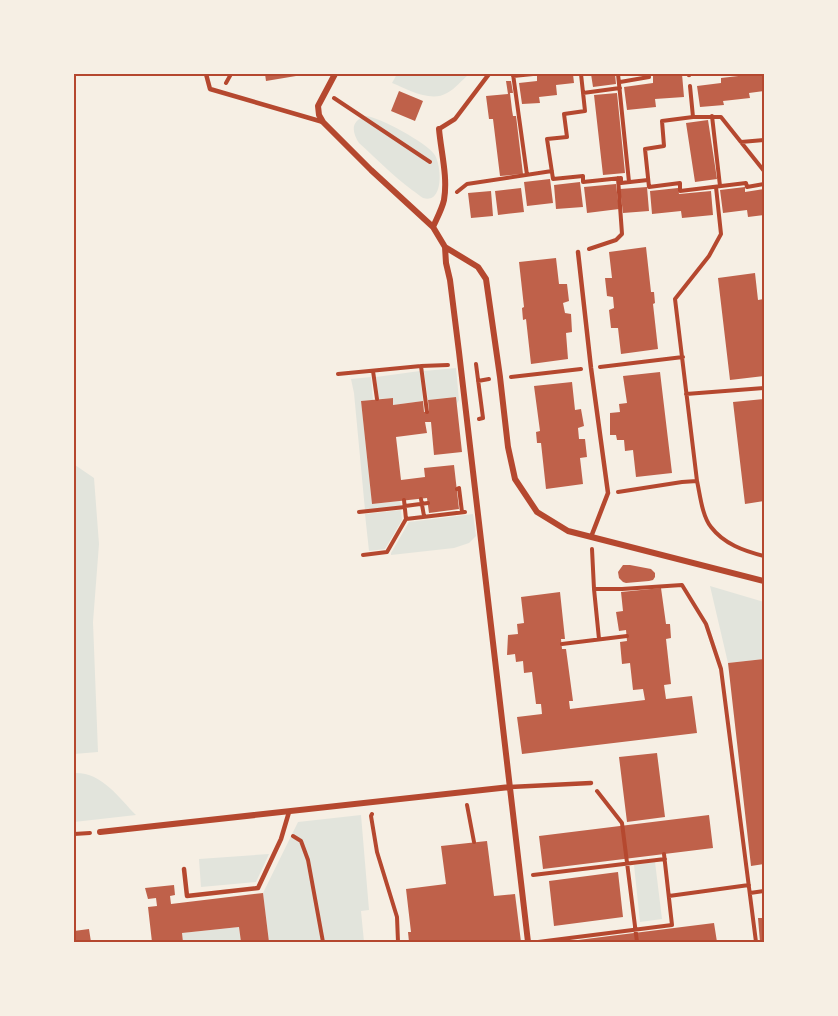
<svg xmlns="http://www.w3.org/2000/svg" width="838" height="1016" viewBox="0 0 838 1016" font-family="Jost,sans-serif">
<rect width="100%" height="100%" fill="#f6efe4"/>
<path fill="#e2e4dc" d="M397,74H469C462,80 455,89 447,93C431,103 407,89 392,83Z
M366,116C379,117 427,143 434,154C442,164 444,205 423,198C420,196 415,192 412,190C393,176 377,159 359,143C352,132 350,121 366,116Z
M456,368L459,400L456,405L455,397L428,400L424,371Z
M420,371L423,401L393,405L392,398L379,399L376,377Z
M371,377L373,400L361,401L372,504L400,501L401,506L365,510L354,393L351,379Z
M75,465L94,478L99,544L93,622L98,752L74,754V466Z
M401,510L402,520L385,549L369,551L365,514Z
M473,514L476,536L469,543L454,548L391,555V553L409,522Z
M710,586L764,602V664V659L728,663Z
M74,773C102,772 118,797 136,815L74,822Z
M361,815L369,910L361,911L364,942H269L263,893L298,822Z
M269,854L256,882L201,887L199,859Z
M655,862L662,919L640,922L634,865Z
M239,927L241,942H183L182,933Z"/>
<path fill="#bf614a" d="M265,74H302V75L266,81Z
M554,74H573L574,83L556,85L557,95L539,97L540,103L522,104L519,83L537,81V76Z
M591,74H615L616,84L593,87Z
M682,74L684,97L655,99L656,107L627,110L624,87L653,83V76Z
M747,74H764V91L749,93L750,98L723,101L724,105L700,107L697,86L721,83V78L747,75Z
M506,81H511L513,93H510L512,110L513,116H516L523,174L500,176L493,119H489L486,96L508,94Z
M399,91L423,101L415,121L391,111Z
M617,93L625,173L603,175L594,95Z
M708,120L717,179L695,182L686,123Z
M550,179L553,203L527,206L524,182Z
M580,182L583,207L556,209L554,185Z
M616,184L619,209L587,213L584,187Z
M647,187L649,211L623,213L620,189Z
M745,187V192L764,189V215L748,217L747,210L723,213L720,190Z
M521,188L524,212L498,215L495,191Z
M678,188L679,194L711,191L713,215L682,218L681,211L652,214L650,191Z
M491,191L493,216L471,218L468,193Z
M646,247L651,292H654L655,303L653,304L658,349L621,354L618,328H611L609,310L614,308L613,297L607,296L605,278H612L609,252Z
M556,258L559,284H567L569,301L563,303L565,313L571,314L572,332L566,333L568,359L531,364L526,319L523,320L522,308L524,307L519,262Z
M755,273L758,300L764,299V376L730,380L718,278Z
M660,372L672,473L636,477L633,450L625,451L624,440H617L616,435H610V413L620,412L619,404L627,403L623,376Z
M572,382L575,410L581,409L584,426L578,428L579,439H585L587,457L580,458L583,484L546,489L541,443H537L536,432L540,431L534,386Z
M456,397L462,452L434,455L431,422H425L427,433L396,437L401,480L425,477L424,468L454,465L459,509L429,513L427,498L372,504L361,401L393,398V405L423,401L424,412L429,411L428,400Z
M764,399V501L745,504L733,402Z
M623,565H630L651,569L655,573V577L653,580L649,581L626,583L623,582L619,578L618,572Z
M661,588L666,624H670L671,638L666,639L671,684L664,685L666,699L692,696L697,733L522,754L517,717L542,714L541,704H536L532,672L524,673L523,661L516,662L515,654L507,655L508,635L518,634L517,624L524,623L521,597L560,592L565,639H561L562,649H566L573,701H569L570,709L645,700L643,689L633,690L630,663L622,664L620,642L627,641L626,630L619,631L616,612L623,611L621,592Z
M764,659V864L751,866L728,663Z
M657,753L665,817L627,822L619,757Z
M709,815L713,848L543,869L539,836Z
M487,841L494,896L515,894L521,942H409L408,932H411L406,889L446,884L441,846Z
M618,872L623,917L554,926L549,881Z
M174,885L175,895L170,896L171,904L263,893L269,942H241L239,927L182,933L183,942H152L148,907L157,906L156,898L148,899L145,888Z
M758,918H764V942H760Z
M714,923L717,942H570V941Z
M89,929L91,942H74V931Z"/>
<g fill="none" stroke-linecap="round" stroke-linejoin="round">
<path stroke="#b5482f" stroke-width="4" d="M513,74L527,175
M581,74L585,111L564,114L567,137L547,139L553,179L583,176V182L621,178V183L648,180
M618,74L629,182
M513,76L533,74
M620,82L649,77L648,74
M226,83L231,74
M690,86L693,117H721L764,171
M583,93L620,88
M334,98L430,162
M712,116L720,186
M693,117L662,121L664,146L645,149L649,187L680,183V191L746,183L747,187L764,184
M741,142L764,140
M716,187L721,234L709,256L675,299L697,481C700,494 702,516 711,527C724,544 744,551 764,556
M457,192L467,184L552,171
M589,249L616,240L622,234L618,178
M476,364L483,418L479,419
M421,366L427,412
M600,367L683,357
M373,371L377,399
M338,374L421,366L448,365
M511,377L581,369
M478,381L489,379
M686,394L764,388
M457,489L459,488L462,512
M618,492L682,482L697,481
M421,499L424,516
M404,500L406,519
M405,506L428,503
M359,512L405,507
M592,549L594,589H622L682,585L706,624L721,669L756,942
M363,555L387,552L406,519L465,512
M594,589L599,639
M562,644L627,636
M597,791L622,823L637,942
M467,805L474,842
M372,814L371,816L377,852L397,917L398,942
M74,834L90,833
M293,836L301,841L308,860L323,942
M533,875L665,859
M750,893L764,891
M669,896L749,885
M538,942L672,925L664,854"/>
<path stroke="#b5482f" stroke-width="4.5" d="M206,74L210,89L323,122
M689,74V75
M439,129L455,119L489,74
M578,252L591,368L608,493L591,537
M510,787L591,783
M184,869L187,896L258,888L281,839L289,812"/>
<path stroke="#b5482f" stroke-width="6" d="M335,74L318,106L319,115L323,122L371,170L433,227L445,247L478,267L486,279L500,377L508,447L515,479L537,512L568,531L764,581
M433,227C437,218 442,209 444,200C448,177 441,152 439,129
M445,247L446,263L450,280L459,352L528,942
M100,832L510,787"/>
</g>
<rect width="838" height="1016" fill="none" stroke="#f6efe4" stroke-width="150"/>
<rect x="75" y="75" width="688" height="866" fill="none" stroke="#b5482f" stroke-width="2"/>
</svg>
